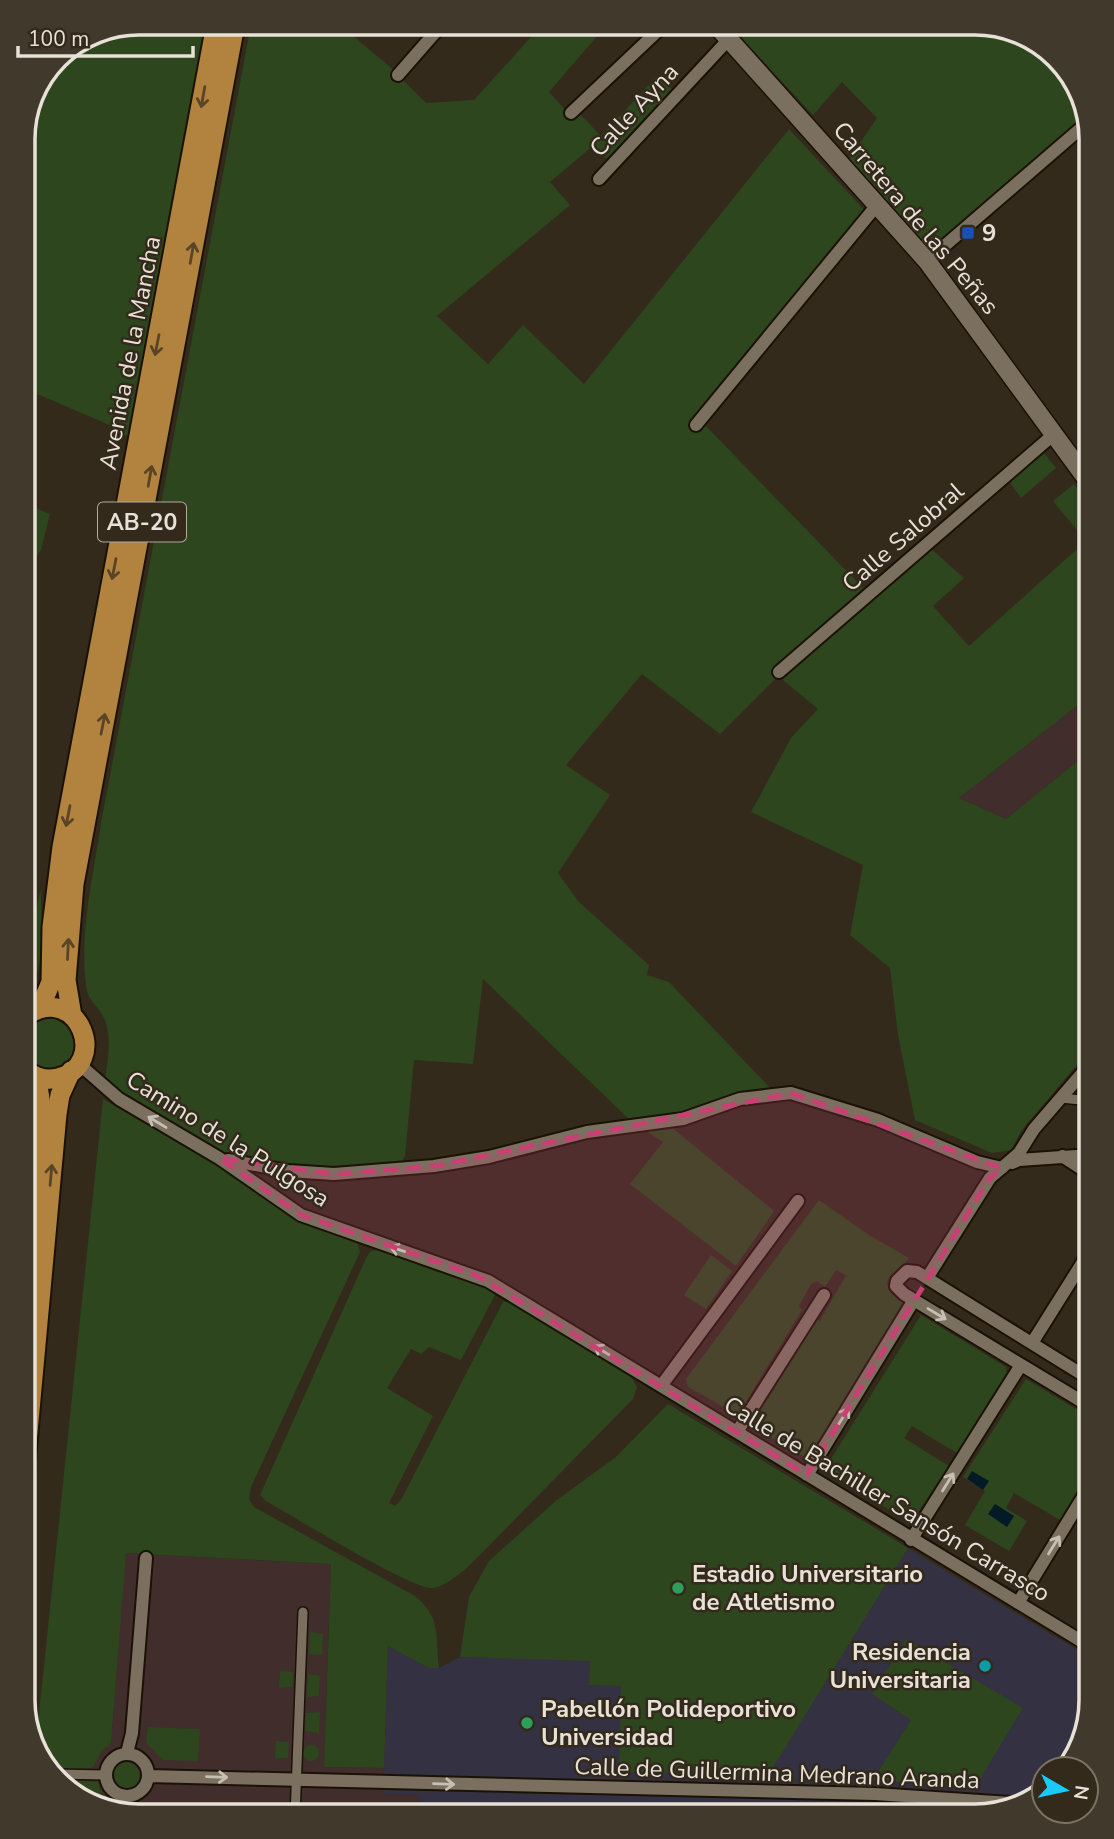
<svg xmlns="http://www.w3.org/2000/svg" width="1114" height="1839" viewBox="0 0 1114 1839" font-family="'Nunito Sans',sans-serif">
<rect width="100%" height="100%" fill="#332a1c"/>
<path fill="#412d2b" d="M1091,695V750L1006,819L959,798Z
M125,1553L331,1564L324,1767L384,1768L383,1793L419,1795L418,1807L406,1816H132L75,1797L35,1752L37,1733L112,1731Z"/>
<path fill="#333142" d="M668,1404L1091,1658V1700L1072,1764L1066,1769H1044V1789L1027,1804L975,1816H406L418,1807L419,1795L383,1794L388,1645L429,1668H439L460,1657L469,1597L489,1561L557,1500L616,1457Z"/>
<path fill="#2d461d" d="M983,23L1040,43L1079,87L1086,118L947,239L924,246L849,159L877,118L842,82L813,115L729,25Z
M540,27H605L549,92L571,116L580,114L601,136L657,76L673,90L608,160L593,146L550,182L570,205L437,316L488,364L523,325L584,384L789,129L867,213L699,419L863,588L775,671L929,547L964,578L933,606L969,646L1086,541L1053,501L1074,484L1091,508V695L959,798L1006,819L1091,750V1048L1021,1131L1011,1150L992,1153L915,1120L898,1035L890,968L850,935L863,865L751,812L791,738L818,709L778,676L720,734L642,674L566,765L610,795L558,873L579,902L649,965L647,975L669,982L774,1092L683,1117L631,1121L483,979L473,1064L414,1060L405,1156L398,1168L309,1172L229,1156L134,1105L105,1082C107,1061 113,1038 104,1018C98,1005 87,1001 86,985C79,931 94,872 102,818L250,30L345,29L390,67L426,103L474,100Z
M210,30L133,437H129L105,423L23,388V132L57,57L95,31Z
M1045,454L1056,468L1021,498L1008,480L1038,456Z
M23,503L50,514L41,550L28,570L23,568Z
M41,889C40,922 49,973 23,995V962Z
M21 1044a28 28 0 1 1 56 0a28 28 0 1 1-56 0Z
M103,1099L224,1169L299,1219L357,1243L360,1252L251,1487L249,1499L254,1507L415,1596C442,1618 435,1636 439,1668H429L388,1646L384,1768L324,1767L331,1564L126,1553L111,1743L100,1753L93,1767L87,1769L49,1768L40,1757L42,1733H37Z
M671,1127L774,1211L736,1266L630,1184L663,1142L643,1129Z
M819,1200L869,1235L909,1258C896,1275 870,1279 904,1304L811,1458H806L753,1427L752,1422L815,1318L820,1321L846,1275L836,1270L825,1287L817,1281L811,1284L799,1306L802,1310L738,1415L688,1387L686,1379Z
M382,1249L477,1282L495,1295L461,1360L429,1347L421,1354L411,1349L387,1388L433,1416L389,1503L395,1506L402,1498L503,1302H511L629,1373L637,1387L633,1399L467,1568C457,1575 447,1585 434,1588C413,1591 293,1516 266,1501L260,1495L367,1256L371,1251Z
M711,1255L732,1271L706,1309L684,1295Z
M921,1315L1006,1367L1007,1373L957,1453L912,1426L904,1438L949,1466L911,1523L824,1470Z
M1026,1379L1091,1418V1469L1060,1520L1014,1493L1006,1508L1027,1521L1009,1551L965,1525L985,1491L963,1477Z
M668,1404L908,1548L769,1774L619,1772L621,1686L589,1685L590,1661L460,1657L469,1597L489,1561L557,1500L616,1457Z
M310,1632L323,1634L322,1655L309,1654Z
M906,1639L1023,1708L975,1787L873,1780L911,1720L872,1694Z
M280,1671L293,1672L292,1687L279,1688Z
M308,1674L320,1676L319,1696L307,1697Z
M320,1712L319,1733L305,1731L306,1713Z
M148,1727L200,1729L198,1761L163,1760L146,1743Z
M276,1741L289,1742L288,1758H275Z
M303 1753a8 8 0 1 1 16 0a8 8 0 1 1-16 0Z
M112 1776a14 14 0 1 1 28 0a14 14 0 1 1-28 0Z
M60,1780L98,1782L105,1807L75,1797Z"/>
<path fill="#041a26" d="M972,1471L989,1481L983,1490L967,1479Z
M995,1504L1014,1516L1007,1527L988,1514Z"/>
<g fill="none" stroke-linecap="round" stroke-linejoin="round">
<defs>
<path id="pedestrian" d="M1061,1098L1091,1101
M55,1774L105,1775
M295,1816L303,1612"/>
<path id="minor" d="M398,75L439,28
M571,113L663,26
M599,179L729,39
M927,261L1087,123
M696,425L877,205
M779,672L1053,435
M79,1064L119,1099L219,1158L301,1215L488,1281L1091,1647
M1062,1156L1091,1175
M228,1160L288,1171L334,1174L434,1166L489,1157L587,1132L683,1119L740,1099L791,1093L878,1120L977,1162L1002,1168
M1012,1163L1019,1160L1091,1155
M927,1278L990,1178L1019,1153L1034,1129L1091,1063
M1032,1343L1091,1249
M661,1386L798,1201
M1091,1407L904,1294L896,1286L897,1281L907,1271L917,1272L1091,1380
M737,1432L824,1295
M807,1475L914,1300
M911,1540L1021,1365
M1018,1603L1091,1484
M127,1753L132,1733L146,1558
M106 1775a21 21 0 1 1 42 0a21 21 0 1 1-42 0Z
M148,1776L875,1794L1027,1804
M125,1814L126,1796"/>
<path id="secondary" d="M717,26L927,261L1091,485"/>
<path id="primary" d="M32,1012L43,1001L51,982L52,927L62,847L215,30
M72,1016L66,980L74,884L234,30
M27,1071C36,1078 46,1081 58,1078C110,1065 79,984 29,1014
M23,1298L40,1099L38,1086L31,1075
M23,1487L57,1114L60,1095L71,1071"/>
</defs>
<use href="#pedestrian" stroke="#1b1206" stroke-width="12"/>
<use href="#minor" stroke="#1b1206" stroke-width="16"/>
<use href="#secondary" stroke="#1b1206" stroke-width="21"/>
<use href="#primary" stroke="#1b1206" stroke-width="23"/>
<use href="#pedestrian" stroke="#7b7060" stroke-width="9"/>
<use href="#minor" stroke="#7b7060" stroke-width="12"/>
<use href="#secondary" stroke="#7b7060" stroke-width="18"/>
<use href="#primary" stroke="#b1833e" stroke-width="19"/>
</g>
<defs><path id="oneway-shaft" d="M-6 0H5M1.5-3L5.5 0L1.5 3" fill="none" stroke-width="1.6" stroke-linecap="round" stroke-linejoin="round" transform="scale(1.75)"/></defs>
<g stroke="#594526">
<use href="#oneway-shaft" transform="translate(203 97) rotate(100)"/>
<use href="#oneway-shaft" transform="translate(192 253) rotate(-80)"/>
<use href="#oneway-shaft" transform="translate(157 345) rotate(101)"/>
<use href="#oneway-shaft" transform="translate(150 476) rotate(-80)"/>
<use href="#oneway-shaft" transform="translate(114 569) rotate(101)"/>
<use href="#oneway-shaft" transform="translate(103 724) rotate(-79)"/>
<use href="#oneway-shaft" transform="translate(68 816) rotate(101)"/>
<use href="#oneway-shaft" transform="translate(68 949) rotate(-87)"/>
<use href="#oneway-shaft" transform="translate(51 1175) rotate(-85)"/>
</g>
<g stroke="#c7bfb4">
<use href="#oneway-shaft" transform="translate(157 1122) rotate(-149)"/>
<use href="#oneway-shaft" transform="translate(400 1250) rotate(-163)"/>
<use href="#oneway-shaft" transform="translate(937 1314) rotate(31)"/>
<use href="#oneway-shaft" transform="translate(603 1351) rotate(-149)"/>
<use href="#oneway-shaft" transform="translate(843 1417) rotate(-58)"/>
<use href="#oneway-shaft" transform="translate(948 1482) rotate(-58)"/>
<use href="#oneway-shaft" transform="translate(1054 1545) rotate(-58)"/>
<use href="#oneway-shaft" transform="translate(217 1777) rotate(2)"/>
<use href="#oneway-shaft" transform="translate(444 1784) rotate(2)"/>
</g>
<path fill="#ca4074" fill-opacity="0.2" stroke="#ca4074" stroke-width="5" stroke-dasharray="14 9" stroke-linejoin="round" d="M791,1093L1002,1168L990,1178L807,1475L477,1276L301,1215L219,1158L334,1174L434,1166Z"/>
<rect fill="#1a4fb4" stroke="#332a1c" stroke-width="2.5" x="961" y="226" width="14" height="14" rx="3.5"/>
<g fill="#2e9e5b" stroke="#332a1c" stroke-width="2.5">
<circle cx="678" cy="1588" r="7"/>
<circle cx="527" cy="1723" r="7"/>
</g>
<circle fill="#0f9aa8" stroke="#332a1c" stroke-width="2.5" cx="985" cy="1666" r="7"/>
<g text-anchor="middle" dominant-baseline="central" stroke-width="5" stroke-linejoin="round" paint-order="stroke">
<rect fill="#332a1c" stroke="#b2aaa0" stroke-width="2" x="98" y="502.5" width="88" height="39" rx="5"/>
<g font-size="23" font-weight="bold" fill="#e8e1d8">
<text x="142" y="522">AB-20</text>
</g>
<g font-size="24" fill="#e8e1d8" stroke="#332a1c">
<text transform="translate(634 110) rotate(-47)">Calle Ayna</text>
<text transform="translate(916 218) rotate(50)">Carretera de las Peñas</text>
<text transform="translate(130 353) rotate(-79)">Avenida de la Mancha</text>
<text transform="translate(903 537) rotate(-41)">Calle Salobral</text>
<text transform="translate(228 1139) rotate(32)">Camino de la Pulgosa</text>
<text transform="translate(887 1499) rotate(31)">Calle de Bachiller Sansón Carrasco</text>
<text transform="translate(777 1773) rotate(2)">Calle de Guillermina Medrano Aranda</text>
</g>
<g font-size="24" font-weight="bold" fill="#e8e1d8" stroke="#332a1c" text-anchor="start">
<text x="982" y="233">9</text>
<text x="692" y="1574">Estadio Universitario<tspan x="692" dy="28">de Atletismo</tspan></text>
<text x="971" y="1652" text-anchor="end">Residencia<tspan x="971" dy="28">Universitaria</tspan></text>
<text x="541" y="1709">Pabellón Polideportivo<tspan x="541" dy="28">Universidad</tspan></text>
</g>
</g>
<path d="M0 0H1114V1839H0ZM139 35H975A104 104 0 0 1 1079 139V1700A104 104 0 0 1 975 1804H139A104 104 0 0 1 35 1700V139A104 104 0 0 1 139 35Z" fill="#41392b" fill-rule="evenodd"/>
<path fill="none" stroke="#e8e1d8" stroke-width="3.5" d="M139 35H975A104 104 0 0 1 1079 139V1700A104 104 0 0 1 975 1804H139A104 104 0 0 1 35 1700V139A104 104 0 0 1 139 35Z"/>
<g transform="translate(1065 1790) rotate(99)"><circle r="33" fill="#332a1c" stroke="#7b7367" stroke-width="2"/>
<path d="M0-5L12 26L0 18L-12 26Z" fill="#1bcafc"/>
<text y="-10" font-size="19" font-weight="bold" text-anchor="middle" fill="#e8e1d8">N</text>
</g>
<path d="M18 46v10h175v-10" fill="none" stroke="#e8e1d8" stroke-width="3.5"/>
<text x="28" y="46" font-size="21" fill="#e8e1d8" stroke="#332a1c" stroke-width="5" paint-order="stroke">100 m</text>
</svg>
